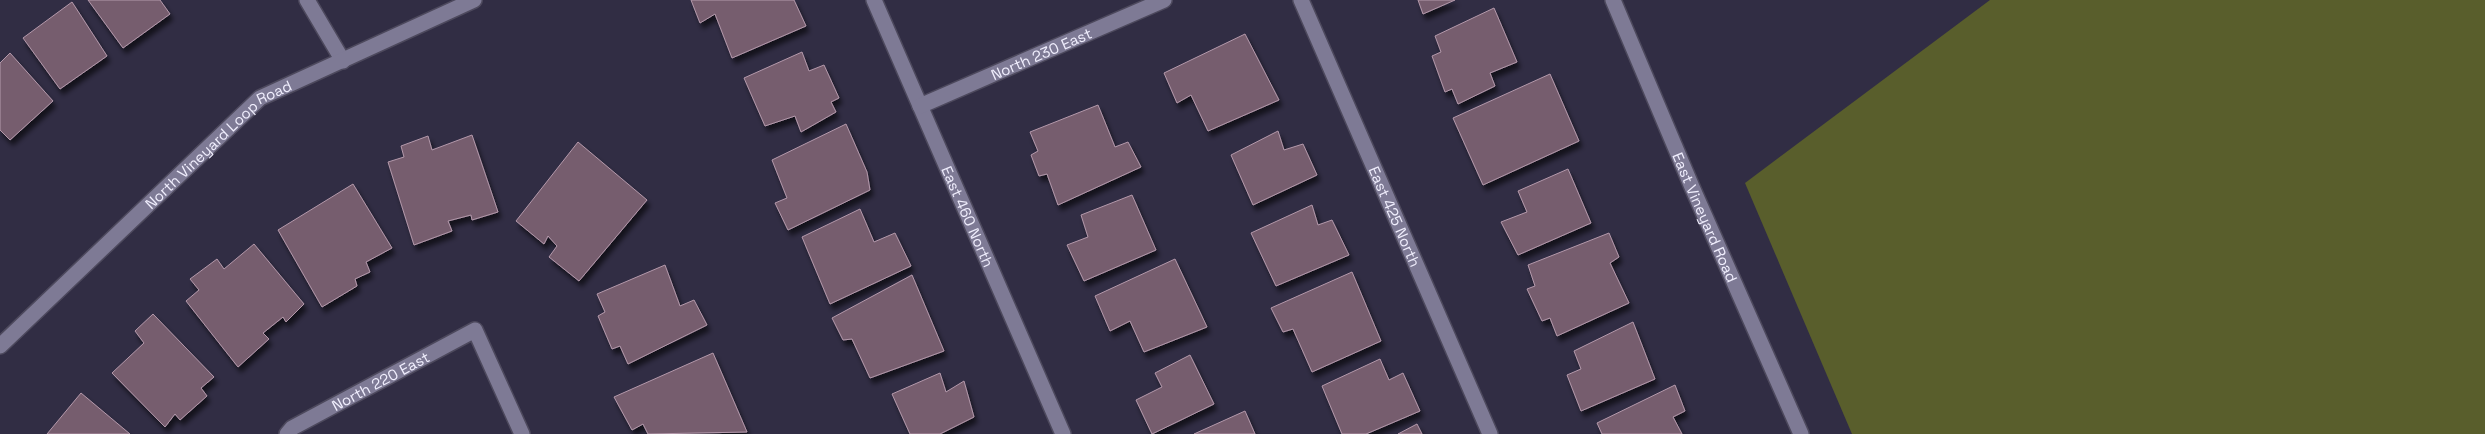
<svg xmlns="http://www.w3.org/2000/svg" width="2485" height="434" viewBox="0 0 2485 434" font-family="'Space Grotesk',sans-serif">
<defs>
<filter id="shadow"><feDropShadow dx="3" dy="5.5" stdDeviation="2.5" flood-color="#0009"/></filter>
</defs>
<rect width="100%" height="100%" fill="#312d44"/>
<path fill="#595e2c" d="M1990,0H2485V434H1852L1745,183Z"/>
<path fill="#765d6e" stroke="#b499ab" filter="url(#shadow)" d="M88,0H160L170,14L123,48Z
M691,0H794L806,26L732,58L715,14L700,23Z
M1418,0H1455L1423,14Z
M72,2L107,56L60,89L23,38Z
M1494,8L1517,62L1490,73L1495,86L1458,104L1452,89L1445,92L1432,56L1441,52L1435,36Z
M1245,34L1279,100L1208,131L1191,95L1177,103L1164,73Z
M802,52L809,71L824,65L839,98L831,102L836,112L801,132L795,116L765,126L744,78Z
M10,53L53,101L10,140L0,130V63Z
M1550,74L1579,141L1483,185L1453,118Z
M1098,105L1115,147L1128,142L1141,167L1058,205L1047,174L1039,176L1031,155L1038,151L1030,132Z
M846,124L867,172L870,190L788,230L775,203L787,198L772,160Z
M1278,131L1284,150L1303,144L1317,175L1253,205L1231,155Z
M472,135L498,212L472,220L471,215L448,221L452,231L414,245L388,162L404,157L401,146L428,136L432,150Z
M578,142L647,200L579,281L549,257L557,246L548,236L544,244L516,221Z
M1568,169L1591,223L1518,255L1501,222L1527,212L1518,191Z
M353,184L392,248L366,262L370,272L355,279L357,286L322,307L278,230Z
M1132,195L1156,250L1084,281L1067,245L1088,237L1081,215Z
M1312,205L1318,225L1332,220L1349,255L1276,286L1251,233Z
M860,209L874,242L895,233L911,266L830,304L802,237Z
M1609,233L1619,257L1610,263L1629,303L1557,336L1550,318L1542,321L1527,289L1535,286L1528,265Z
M254,244L304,304L286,322L283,317L263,333L269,339L238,367L186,301L199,290L190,279L217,259L224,269Z
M1175,259L1207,327L1144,352L1130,321L1110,331L1095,296Z
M665,265L680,306L694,300L707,325L628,364L620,346L612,349L598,316L605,312L597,294Z
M1352,272L1381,341L1312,372L1293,329L1283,332L1271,308Z
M912,275L944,351L870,378L852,339L843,340L832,318Z
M153,314L214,377L201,388L207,396L180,420L175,414L165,427L112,373L144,343L135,331Z
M1633,322L1655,379L1581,411L1567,375L1581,369L1574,351Z
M713,353L747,432L648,434L643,424L632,430L614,397Z
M1190,355L1214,404L1152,434L1136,400L1162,387L1155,373Z
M1380,359L1389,380L1403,373L1420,411L1366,434H1342L1322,386Z
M940,373L946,392L964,381L974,417L940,434H910L892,394Z
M1675,385L1685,411L1673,417L1682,434H1602L1597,423Z
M81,393L130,434H47Z
M1245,411L1255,434H1194Z
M1417,424L1422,434H1398Z"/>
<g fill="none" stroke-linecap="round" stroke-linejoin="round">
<defs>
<g id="street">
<path d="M307,0L343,61"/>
<path id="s1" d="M874,0L1063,434"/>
<path id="s2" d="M1301,0L1490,434"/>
<path id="s3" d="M920,106L1164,0"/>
<path id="s4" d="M287,434L292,428L475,330L522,434"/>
</g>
<g id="secondary">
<path id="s5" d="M1613,0L1692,187L1801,434"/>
<path id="s6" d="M0,346L260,98L474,0"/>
</g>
</defs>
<use href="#street" stroke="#4d495d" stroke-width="18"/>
<use href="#secondary" stroke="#4d495d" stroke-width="18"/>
<use href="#street" stroke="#7e7a95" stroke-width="15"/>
<use href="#secondary" stroke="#7e7a95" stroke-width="15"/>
</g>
<g text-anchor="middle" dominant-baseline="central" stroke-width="4" stroke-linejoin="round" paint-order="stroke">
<g font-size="15" fill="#f0eefd" stroke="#28243a">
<text stroke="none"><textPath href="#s3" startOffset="132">North 230 East</textPath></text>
<text stroke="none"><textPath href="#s6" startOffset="298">North Vineyard Loop Road</textPath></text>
<text stroke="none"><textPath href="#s1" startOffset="236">East 460 North</textPath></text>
<text stroke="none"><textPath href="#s2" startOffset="236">East 425 North</textPath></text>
<text stroke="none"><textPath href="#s5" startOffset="236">East Vineyard Road</textPath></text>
<text stroke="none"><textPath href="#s4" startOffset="108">North 220 East</textPath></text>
</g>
</g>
</svg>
